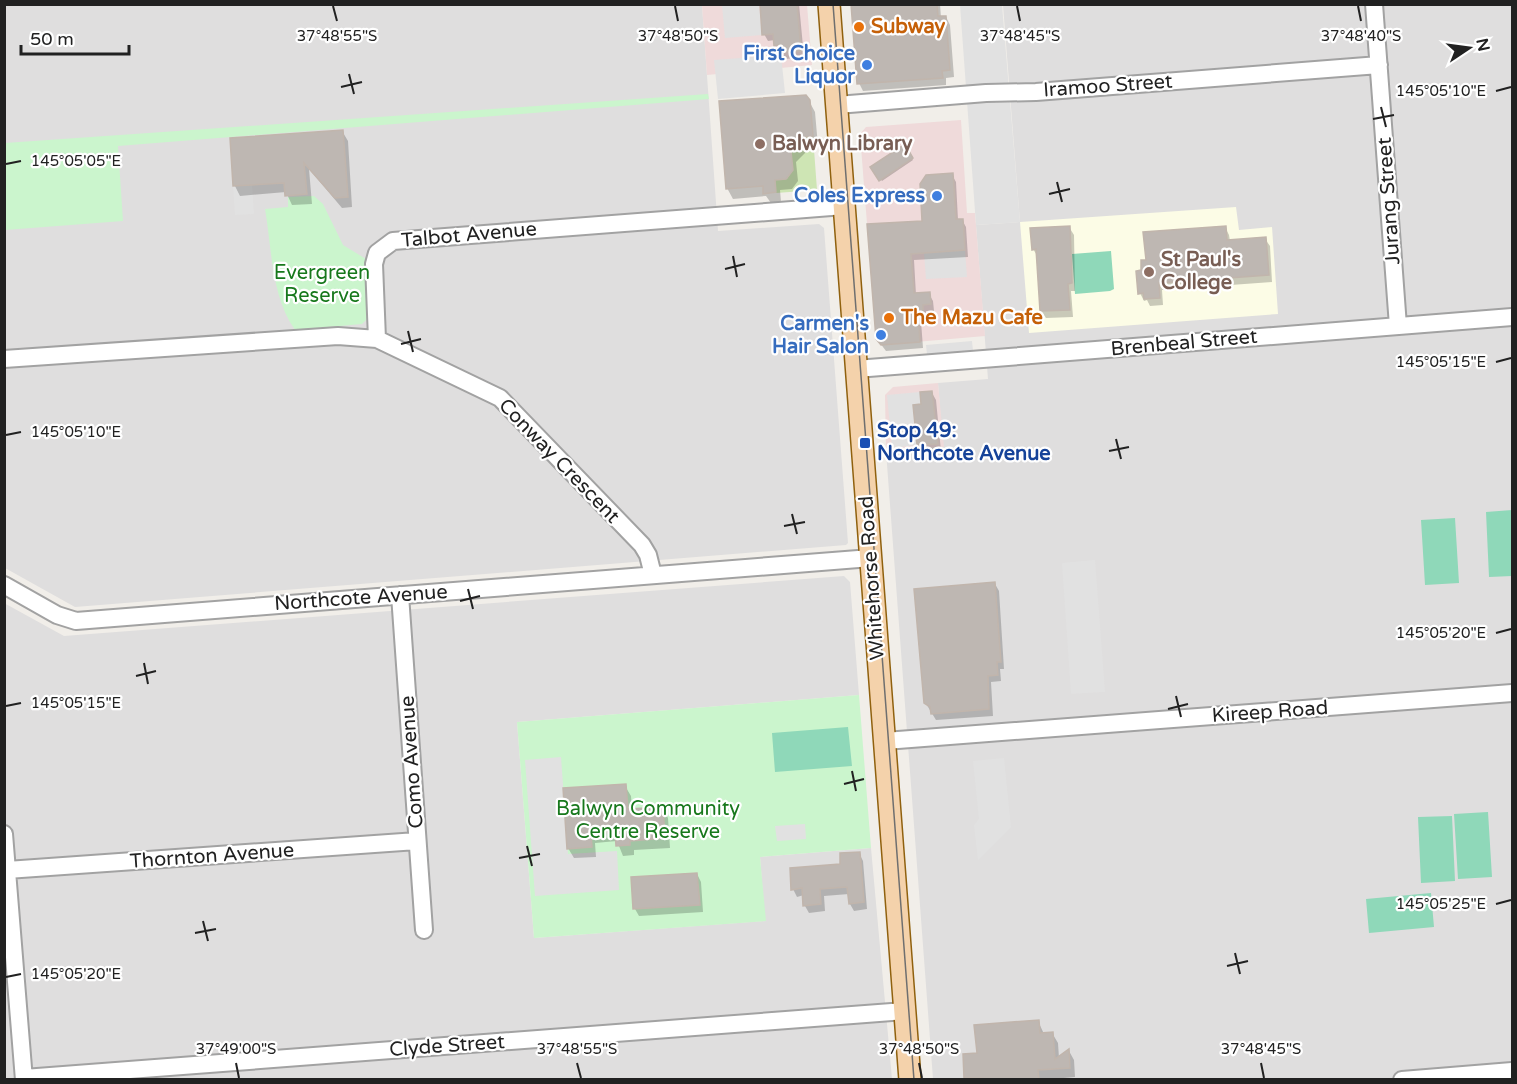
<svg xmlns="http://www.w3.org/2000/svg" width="1517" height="1084" viewBox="0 0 1517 1084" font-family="'Varela Round',sans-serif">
<rect width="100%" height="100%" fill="#f1eee9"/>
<path fill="#dfdede" d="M5,5H702L718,231L819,224L824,228L848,543L846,545L75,607L5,568Z
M1003,5H1512V1079H933L886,451L943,447L938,383L988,379L976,225L1020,222Z
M844,576L850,582L859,695L517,722L534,938L765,921L760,857L871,848L892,1079H5L4,603L64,636Z"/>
<path fill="#efdada" d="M702,5H807L812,65L707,75Z
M961,120L967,213H975L985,336L881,345L876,339L860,134L866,127Z
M938,383L944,447L886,451L885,395L893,387Z"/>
<path fill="#fcfce6" d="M1236,207L1239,230L1272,227L1278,314L1029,333L1020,222Z"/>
<path fill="#cee5b4" d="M813,136L817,190L776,193L775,180L787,179L793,170L791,152L805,137Z"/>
<path fill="#cbf5cd" d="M708,94L709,99L118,146L123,221L5,230V143Z
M314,196L323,204L343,245L366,259L370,316L362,324L295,330C271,296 272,249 265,209L288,207V197Z
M859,695L871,848L760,857L766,921L534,938L517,722Z"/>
<path fill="#8fd8b9" d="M1111,251L1114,289L1110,291L1075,294L1072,254Z
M1512,510V576L1489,577L1486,512Z
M1455,518L1459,583L1425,585L1421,520Z
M848,727L852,766L775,772L772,733Z
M1488,812L1492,877L1458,879L1454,814Z
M1452,816L1455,881L1421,883L1418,817Z
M1431,893L1434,927L1369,933L1366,899Z"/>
<path fill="#e1e1e1" d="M722,5H759L762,35L725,38Z
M960,5H1002L1020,222L976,225Z
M781,55L785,93L718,99L714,60Z
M252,185L254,214L235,215L233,186Z
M965,250L967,277L926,279L924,253Z
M972,341L973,351L927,354L926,345Z
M920,392L921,404L913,405L917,445L892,448L887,395Z
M1095,560L1105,692L1071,694L1062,563Z
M561,757L568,854L617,851L619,890L535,896L525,760Z
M1004,758L1011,827L978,860L974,825L979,819L973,761Z
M805,824L806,839L777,841L775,826Z"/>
<path fill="#0003" d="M772,4H799L804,57L785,59L776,45L775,40L768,41L764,34Z
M854,4H940L941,18L946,17L950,25L954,77L946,78V85L863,91L859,83Z
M809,101L815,112L818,146L811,147L796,162L798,181L792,189L780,190L781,202L771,203L766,196L733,199L727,188Z
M342,131L348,141L352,207L342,208L309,169L312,204L292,205L286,192L240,196L235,186Z
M905,147L913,160L882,181L872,168Z
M952,175L956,182L958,220H962L966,227L968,257L914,260L916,295L929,294L933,301L934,311H926V320L921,321L923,348L886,351L877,339L869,226L924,222Z
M1069,227L1074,235L1075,291H1071L1073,317L1046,318L1041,311L1038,257L1033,249Z
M1225,227L1229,235L1230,241L1265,239L1270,246L1272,282L1162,290L1163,305L1150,306L1147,300L1144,301L1140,293L1143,272L1147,261Z
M932,393L936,400L941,451L923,452L918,445L923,405Z
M995,584L999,591L1004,669H1000L1001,681L991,682L993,716L936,720L925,702Z
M625,786L631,796L632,810L662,808L668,818L670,848L634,850V855L623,856L617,841L595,843L596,857L574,858L568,848Z
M859,853L863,861L867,909L854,911L850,904L849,894L824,896L825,911L809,913L805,906L804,895L797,897L793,889L841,866Z
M697,874L701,882L703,912L639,916L635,909Z
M1038,1021L1044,1034L1052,1033L1058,1043L1059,1058L1069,1051L1074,1060L1075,1077L1042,1080H967L966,1078L978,1054Z"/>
<path fill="#beb7b2" stroke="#c1b5ac" stroke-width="1.5" d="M760,4H797L801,51L780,52V45L774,46L773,34L762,35Z
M851,4H937L938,16H946L950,70L942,71L943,78L857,84Z
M806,95L810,100L813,136L805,137L791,152L793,170L786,179L775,180L776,192L763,194V186L726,189L719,101Z
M343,130L348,197L335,198L304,163L307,194L285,196L284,183L233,186L230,138Z
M905,144L913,158L879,181L870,167Z
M953,173L956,219H963L965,250L911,254L914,293L930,292L931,304L923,305V314H918L920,342L881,345L876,339L867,224L922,221L920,184L926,175Z
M1070,226L1072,283L1068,284L1070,310L1040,311L1036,249L1032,250L1030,228Z
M1226,226L1227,240L1266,237L1269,275L1159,283L1160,298L1144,299L1143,293L1138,294L1136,271L1141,270V260H1146L1143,232Z
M932,391L938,444L917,445L913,405L921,404L920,392Z
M995,582L1001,662H997L998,675L988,676L989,709L931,714L930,707L924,703L914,589Z
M626,784L628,809L663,807L665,838L630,841V845L616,846L615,832L591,834L592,847L567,849L563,788Z
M860,852L864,902L849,904L847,887L820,889L821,904L803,906L802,888L791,890L790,868L840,864V853Z
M697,873L700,905L633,909L631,877Z
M1039,1020L1040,1033L1053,1032L1055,1059L1069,1049L1070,1068L1038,1070L1039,1080L964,1078L963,1054L977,1053L974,1025Z"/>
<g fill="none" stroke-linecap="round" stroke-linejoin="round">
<defs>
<path id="minor" d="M1374,4L1398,326
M837,105L986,93L1036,92L1379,65
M377,339L500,398L642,545L648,555L653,575
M4,359L338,336L377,339L374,264L377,253L393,241L844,206
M856,369L1512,317
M4,585L57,615L76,621L871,558
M400,595L424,930
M885,741L1512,693
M4,834L24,1080
M7,870L417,841
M24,1078L905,1011
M1402,1080L1512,1071"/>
<path id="major" d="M829,4L910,1080"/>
</defs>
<use href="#minor" stroke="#a2a2a2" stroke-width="20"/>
<use href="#major" stroke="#90610e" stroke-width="24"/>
<use href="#minor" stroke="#fff" stroke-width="16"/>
<use href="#major" stroke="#f4d2ab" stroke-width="21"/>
<path stroke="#6f6f6f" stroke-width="1.5" d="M833,4L914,1080"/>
</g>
<path fill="none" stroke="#212121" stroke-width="2" d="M333,6L337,21M675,6L678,21M1017,6L1020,21M1358,6L1361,21M349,74L354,94M341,87L362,82M1496,91L1511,87M1381,107L1386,127M1373,119L1394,115M6,164L21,161M1057,182L1062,202M1049,194L1070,189M733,256L737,277M725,269L745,264M408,331L413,352M401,344L421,339M1496,362L1511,358M6,435L21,432M1116,439L1121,459M1109,451L1129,447M792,514L797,534M784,526L805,522M468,589L473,609M460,601L480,596M1496,633L1511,629M144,663L148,684M136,676L156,671M1176,696L1181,717M6,706L21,703M1168,709L1188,704M852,771L856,791M844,784L864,779M527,846L532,866M519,858L540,854M1496,904L1511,900M203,921L208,941M195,933L216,929M1235,953L1240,974M1227,966L1248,961M6,977L21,974M236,1063L239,1078M577,1063L581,1078M919,1063L922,1078M1261,1063L1264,1078"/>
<g fill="#e8710a" stroke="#fff" stroke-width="2">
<circle cx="859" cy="27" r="6"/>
<circle cx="889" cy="318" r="6"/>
</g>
<g fill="#3f7fe0" stroke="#fff" stroke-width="2">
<circle cx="867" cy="65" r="6"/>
<circle cx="937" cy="196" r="6"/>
<circle cx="881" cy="335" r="6"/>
</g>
<g fill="#8d6e63" stroke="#fff" stroke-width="2">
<circle cx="760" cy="144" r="6"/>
<circle cx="1149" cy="272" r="6"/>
</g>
<rect fill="#1a4fb4" stroke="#fff" stroke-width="2" x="859" y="437" width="12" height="12" rx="3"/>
<g text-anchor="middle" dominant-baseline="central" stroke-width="4.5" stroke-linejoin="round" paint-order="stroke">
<g font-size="20" font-weight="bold" fill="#c56008" stroke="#fff" text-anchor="start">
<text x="871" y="27">Subway</text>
<text x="901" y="318">The Mazu Cafe</text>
</g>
<g font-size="20" font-weight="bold" fill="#366cbe" stroke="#fff" text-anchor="end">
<text x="855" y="54">First Choice<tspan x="855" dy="23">Liquor</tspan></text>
<text x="925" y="196">Coles Express</text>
<text x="869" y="324">Carmen's<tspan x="869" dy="23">Hair Salon</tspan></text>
</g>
<g font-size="20" fill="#212121" stroke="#fff">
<text transform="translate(1108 86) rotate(-4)">Iramoo Street</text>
<text transform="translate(1389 201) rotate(-94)">Jurang Street</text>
<text transform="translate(469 235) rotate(-5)">Talbot Avenue</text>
<text transform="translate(1184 343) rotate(-5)">Brenbeal Street</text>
<text transform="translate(559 461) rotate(46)">Conway Crescent</text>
<text transform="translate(872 578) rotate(-94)">Whitehorse Road</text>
<text transform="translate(361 598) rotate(-4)">Northcote Avenue</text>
<text transform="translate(1270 712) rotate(-4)">Kireep Road</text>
<text transform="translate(412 762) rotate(-94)">Como Avenue</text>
<text transform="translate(212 856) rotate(-4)">Thornton Avenue</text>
<text transform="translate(447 1046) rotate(-4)">Clyde Street</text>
</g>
<g font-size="20" font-weight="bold" fill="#785e54" stroke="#fff" text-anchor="start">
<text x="772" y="144">Balwyn Library</text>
<text x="1161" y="260">St Paul's<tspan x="1161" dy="23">College</tspan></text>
</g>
<g font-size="20" fill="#17781c" stroke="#fff">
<text x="322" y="273">Evergreen<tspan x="322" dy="23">Reserve</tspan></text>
<text x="648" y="809">Balwyn Community<tspan x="648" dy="23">Centre Reserve</tspan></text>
</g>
<g font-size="20" font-weight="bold" fill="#164399" stroke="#fff" text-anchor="start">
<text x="877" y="431">Stop 49:<tspan x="877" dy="23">Northcote Avenue</tspan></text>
</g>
</g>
<g font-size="15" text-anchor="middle" fill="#212121" stroke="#fff" stroke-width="4.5" stroke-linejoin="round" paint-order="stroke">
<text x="337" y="41">37°48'55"S</text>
<text x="678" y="41">37°48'50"S</text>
<text x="1020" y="41">37°48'45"S</text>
<text x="1361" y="41">37°48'40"S</text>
<text x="1441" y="96">145°05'10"E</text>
<text x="76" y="166">145°05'05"E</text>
<text x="1441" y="367">145°05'15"E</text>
<text x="76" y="437">145°05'10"E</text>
<text x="1441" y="638">145°05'20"E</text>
<text x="76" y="708">145°05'15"E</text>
<text x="1441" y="909">145°05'25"E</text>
<text x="76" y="979">145°05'20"E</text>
<text x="236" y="1054">37°49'00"S</text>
<text x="577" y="1054">37°48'55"S</text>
<text x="919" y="1054">37°48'50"S</text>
<text x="1261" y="1054">37°48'45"S</text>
</g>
<rect width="1517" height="1084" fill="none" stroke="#212121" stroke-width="12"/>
<g transform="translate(1469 48) rotate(77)" stroke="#ffffff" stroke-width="4.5" paint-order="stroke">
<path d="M0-4.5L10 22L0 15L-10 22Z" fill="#212121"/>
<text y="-9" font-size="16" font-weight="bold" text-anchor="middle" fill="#212121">N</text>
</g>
<path d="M21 45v9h108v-9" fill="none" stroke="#212121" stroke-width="3"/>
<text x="30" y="45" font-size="18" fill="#212121" stroke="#ffffff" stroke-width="4.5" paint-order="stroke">50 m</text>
</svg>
